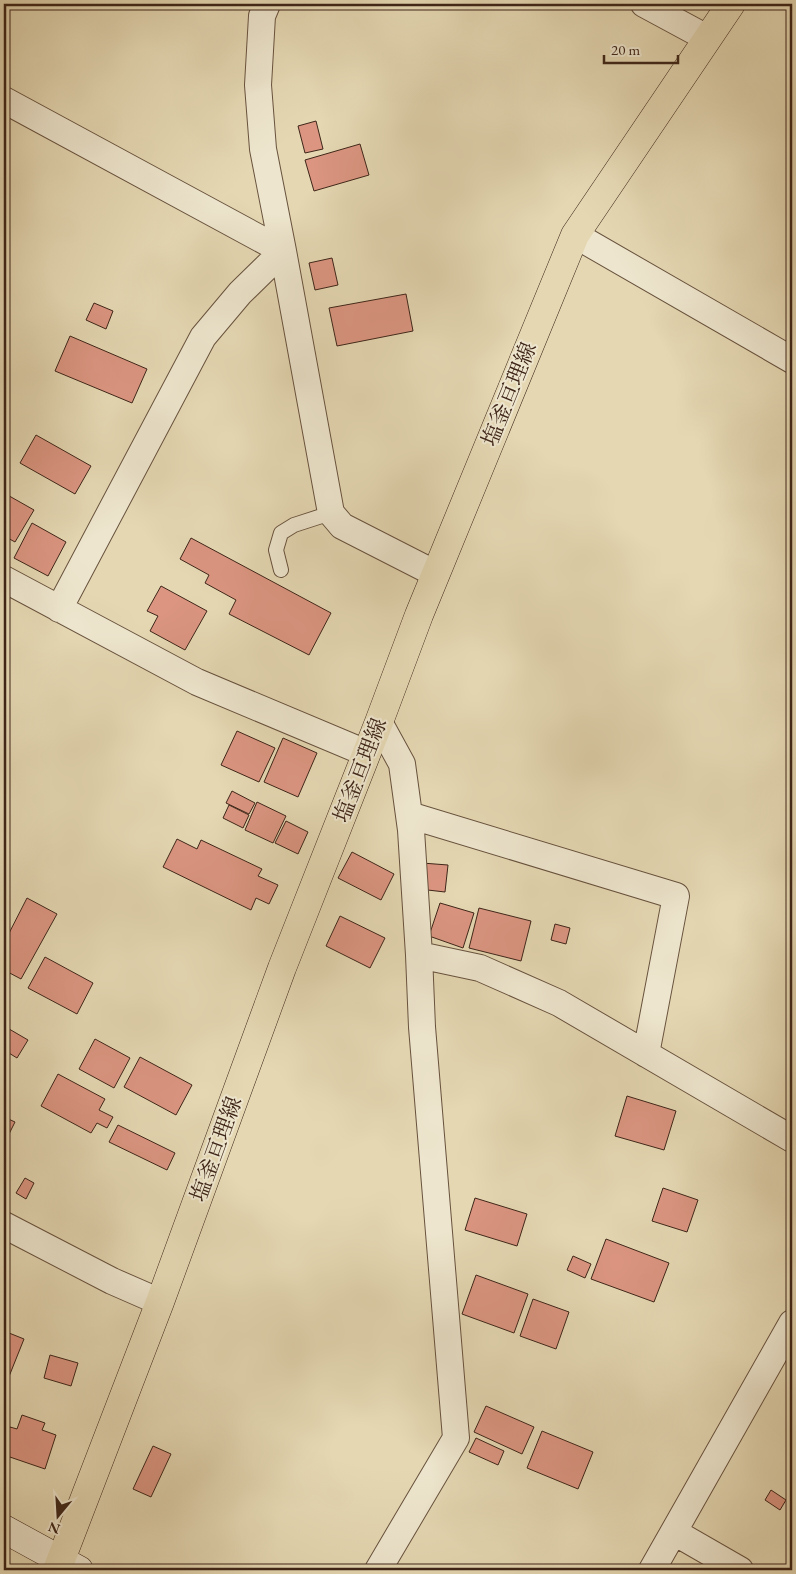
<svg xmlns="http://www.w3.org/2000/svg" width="796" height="1574" viewBox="0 0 796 1574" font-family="'EB Garamond','Noto Serif JP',serif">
<rect width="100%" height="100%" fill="#e4d7b2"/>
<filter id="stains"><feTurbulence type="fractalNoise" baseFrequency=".004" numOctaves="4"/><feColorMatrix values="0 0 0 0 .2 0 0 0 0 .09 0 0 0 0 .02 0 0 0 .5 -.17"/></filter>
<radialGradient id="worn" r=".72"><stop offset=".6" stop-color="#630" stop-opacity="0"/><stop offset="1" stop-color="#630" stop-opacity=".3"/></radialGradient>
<path fill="#db9581" stroke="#3e2518" d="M316,121L323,149L305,153L298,126Z
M360,144L369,175L314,191L305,160Z
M332,258L338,285L315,290L309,263Z
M406,294L413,331L337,346L329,308Z
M94,303L113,311L106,329L86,320Z
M70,336L147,369L132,403L55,371Z
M36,435L91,466L75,494L20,463Z
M4,493L34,510L15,542L4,536Z
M32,523L66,542L48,576L14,558Z
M191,538L331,613L309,655L229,614L236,600L205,583L209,575L180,559Z
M161,586L207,611L185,650L150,631L158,616L147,611Z
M237,731L275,748L259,782L221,765Z
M283,738L317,753L298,797L264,782Z
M232,791L255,803L249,814L226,803Z
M257,802L286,816L273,843L245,830Z
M229,805L249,815L243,828L223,818Z
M286,821L308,832L298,854L275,843Z
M177,839L197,849L201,840L262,869L258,876L278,885L269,904L256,898L251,910L163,867Z
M352,852L394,874L381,900L338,878Z
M422,863L448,865L445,892L419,889Z
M27,898L57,914L21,979L4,970V943Z
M440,903L474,913L463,948L429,936Z
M479,908L531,921L521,961L469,948Z
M340,916L385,938L370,968L326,946Z
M555,924L570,928L566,944L551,940Z
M45,957L93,983L77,1014L28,988Z
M4,1026L28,1040L17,1058L4,1050Z
M95,1039L130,1058L114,1088L79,1069Z
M140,1057L192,1085L176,1115L124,1087Z
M58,1074L105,1099L99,1110L113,1117L107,1128L97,1123L91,1133L41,1106Z
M627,1096L676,1111L664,1150L615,1136Z
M4,1117L15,1122L9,1134L4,1132Z
M118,1125L175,1153L167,1170L109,1142Z
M25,1178L34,1183L26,1199L16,1193Z
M663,1188L698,1200L687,1232L652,1221Z
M475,1198L527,1214L517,1246L465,1230Z
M606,1239L669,1263L654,1302L591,1279Z
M573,1256L591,1264L585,1278L567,1270Z
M476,1275L528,1294L514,1333L462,1314Z
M533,1299L569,1312L556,1349L520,1336Z
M9,1333L24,1339L4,1389V1347Z
M50,1355L78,1363L71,1386L44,1378Z
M486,1406L534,1427L522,1454L474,1432Z
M22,1415L45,1423L42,1430L56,1435L45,1469L4,1455V1445L10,1427L17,1429Z
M542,1431L593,1452L578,1489L527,1468Z
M476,1438L504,1451L498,1465L469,1452Z
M153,1446L171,1454L151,1497L133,1489Z
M771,1490L786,1500L780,1510L765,1500Z"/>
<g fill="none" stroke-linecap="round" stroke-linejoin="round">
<defs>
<path id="lane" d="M281,570L276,550L281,533L294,525L331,513"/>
<path id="street" d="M267,4L262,16L258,85L263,149L283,251L331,513L342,526L436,574
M644,4L707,38
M4,100L283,251L240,293L203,337L59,609
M575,235L792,360
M4,579L197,682L366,753
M409,815L676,896L646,1054
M419,955L480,968L559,1003L792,1139
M4,1225L112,1281L160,1302
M674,1532L740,1570
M378,1570L456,1438L422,1027L419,955L411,830L402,764L379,722
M652,1570L792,1323"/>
<path id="secondary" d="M4,1529L79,1570"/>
<path id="primary" d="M57,1570L160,1302L282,968L379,722L419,615L575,235L731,4"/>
</defs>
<use href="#lane" stroke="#68523e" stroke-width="16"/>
<use href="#street" stroke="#68523e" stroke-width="28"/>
<use href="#secondary" stroke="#3e2518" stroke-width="29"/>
<use href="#primary" stroke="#3e2518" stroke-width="29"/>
<use href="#lane" stroke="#ede5cd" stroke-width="14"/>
<use href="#street" stroke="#ede5cd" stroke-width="26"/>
<use href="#secondary" stroke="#ede5cd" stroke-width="28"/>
<use href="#primary" stroke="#e4d7b2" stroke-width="28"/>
</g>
<g text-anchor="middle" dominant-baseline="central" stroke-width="4" stroke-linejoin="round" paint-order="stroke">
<g font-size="22" fill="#3e2518" stroke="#ede5cd">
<text transform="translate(509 394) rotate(-68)">塩釜亘理線</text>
<text transform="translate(360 770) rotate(-69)">塩釜亘理線</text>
<text transform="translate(216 1149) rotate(-70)">塩釜亘理線</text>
</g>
</g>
<rect width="796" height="1574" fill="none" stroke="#e4d7b2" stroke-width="20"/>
<rect x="5" y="5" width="786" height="1564" fill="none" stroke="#3e2518" stroke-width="2.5"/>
<rect x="10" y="10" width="776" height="1554" fill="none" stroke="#3e2518"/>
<g transform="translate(58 1516) rotate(198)" stroke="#ede5cd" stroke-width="4" paint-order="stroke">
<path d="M0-4L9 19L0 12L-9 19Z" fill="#3e2518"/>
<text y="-8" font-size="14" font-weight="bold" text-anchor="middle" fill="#3e2518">N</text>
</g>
<path d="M604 55v8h74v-8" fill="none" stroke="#3e2518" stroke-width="2.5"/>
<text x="611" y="55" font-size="15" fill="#3e2518" stroke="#ede5cd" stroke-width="4" paint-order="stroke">20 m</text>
<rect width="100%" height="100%" filter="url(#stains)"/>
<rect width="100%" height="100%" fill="url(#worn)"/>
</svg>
